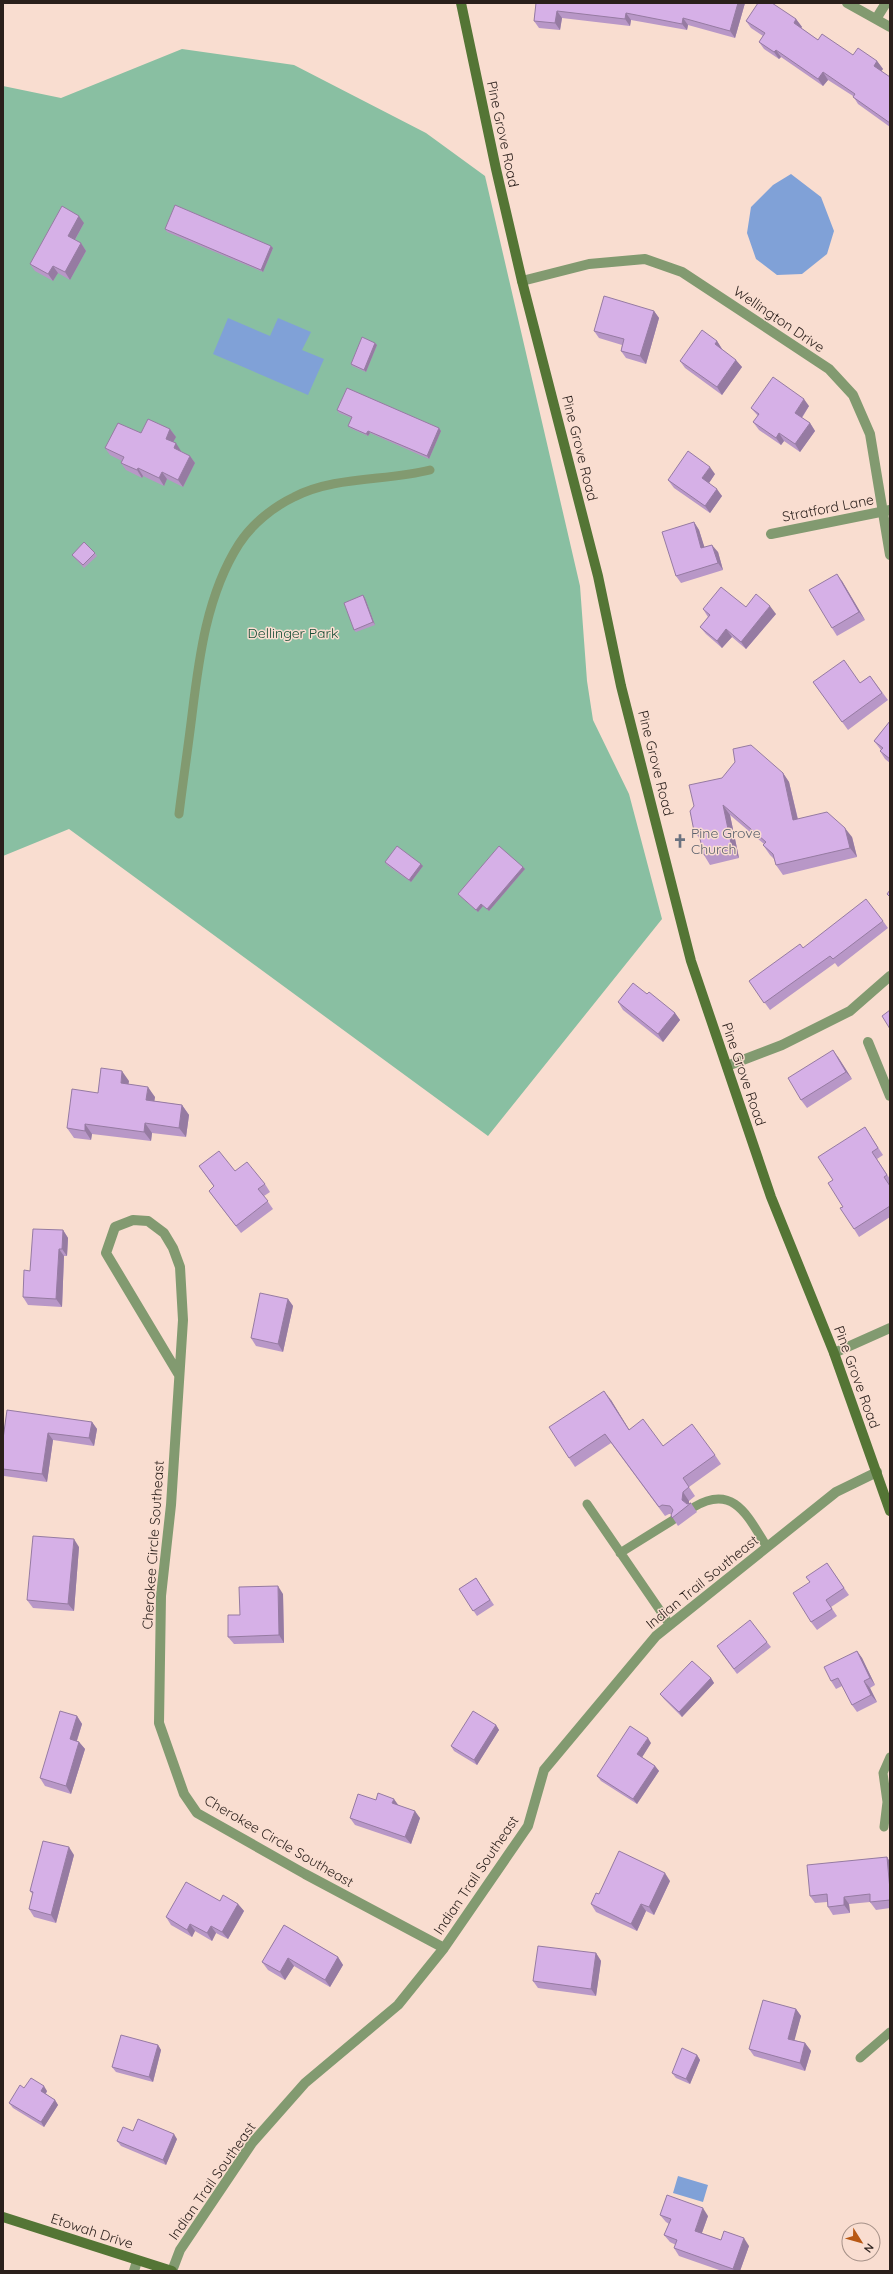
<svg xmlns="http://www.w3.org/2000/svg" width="893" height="2274" viewBox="0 0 893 2274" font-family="Quicksand,sans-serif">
<rect width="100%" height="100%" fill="#f9ddd0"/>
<path fill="#89bfa2" d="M182,49L294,65L426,133L485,176L580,586L587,681L593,720L629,794L662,919L488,1136L69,829L3,856V86L61,98Z"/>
<path fill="#80a1d7" d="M791,174L821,197L834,231L827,254L802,274L777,275L756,259L747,233L751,207L773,185Z
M228,318L270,336L278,318L311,332L302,350L324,359L308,395L213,354Z
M678,2176L708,2185L703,2202L673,2193Z"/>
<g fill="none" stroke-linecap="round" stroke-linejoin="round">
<path stroke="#829a70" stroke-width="9" d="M179,814C183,781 188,748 192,715C199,657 207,594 239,544C252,524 273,507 294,497C334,476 387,481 430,470
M587,1504L670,1625
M694,1507C734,1483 748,1517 767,1547
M620,1553L673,1520
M884,1827L887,1802L883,1773L890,1757
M860,2058L890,2032"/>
<path stroke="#829a70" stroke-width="10" d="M847,3L890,27
M876,19L886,3
M522,281L589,264L645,259L682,272L829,369L853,395L870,434L890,555
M771,534L890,510
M868,1042L890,1096
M727,1066L782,1045L850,1011L890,976
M834,1353L890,1328
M179,1375L106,1253L115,1227L133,1220L148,1221L164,1233L173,1248L180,1267L183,1320L171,1505L161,1596L159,1723L184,1794L197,1813L305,1874L444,1948
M134,2271L137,2261
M172,2271L180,2250L252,2143L305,2083L398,2005L444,1948L528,1826L544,1770L656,1636L836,1492L877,1472"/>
<path stroke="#547535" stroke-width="10" d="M461,3L496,169L522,281L598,576L621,686L691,961L771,1197L834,1353L890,1511
M3,2217L172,2271"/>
</g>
<path fill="#b897c7" d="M536,3H745L735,38L688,25L687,30L631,20L630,26L562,18L560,30L539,28L534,21Z
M796,19L802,27L801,28L818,40L853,55L877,61L883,69L881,71L890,77V127L858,104L853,96L828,80L823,86L781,57L779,59L764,49L759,42L763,36L751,28L746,21Z
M84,223L75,240L81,243L86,251L70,280L58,273L53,281L35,271L30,264Z
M165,229L271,246L273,248L263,272L167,232Z
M654,311L659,318L646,364L626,358L621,351L622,345L599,338L594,331Z
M717,341L722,349L742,367L722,395L685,368L680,361Z
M375,343L377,345L366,372L352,366L351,364Z
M809,406L802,418L810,423L815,431L800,452L784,441L781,445L759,430L753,422L758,416L751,408Z
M337,410L439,428L441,431L429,459L370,433L368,436L350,428L348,426L352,418L339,413Z
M170,429L176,437L173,442L181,451V452L190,456L195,463L183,487L167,479L164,486L143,476L142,478L126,470L121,463L122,461L110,455L105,448L141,433Z
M715,474L709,483L722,496L710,513L674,488L668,480Z
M694,522L699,530L704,547L718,552L723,570L681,583L676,576Z
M95,553L97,556L84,568L72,555Z
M842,581L865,620L837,636L832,628Z
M365,598L375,625L356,632L354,630Z
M746,607L776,614L746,649L732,637L722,648L706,634L700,627L708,617L703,609Z
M870,676L888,700L848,730L813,682L860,683Z
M890,721V763L885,759L880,751L881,750L874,741Z
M783,773L789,782L798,819L852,837L857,857L783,875L776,865L774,859L770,855L763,845L764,844L730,815L739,858L710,865L704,855L700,839L694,831L690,811Z
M385,862L423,866L411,882L387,865Z
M523,867L525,869L489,911L483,906L478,912L460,896L458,894Z
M883,921L888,928L838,967L835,963L770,1010L749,981L803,948Z
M647,994L675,1013L680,1020L663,1042L623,1010L618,1002Z
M838,1057L852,1079L807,1108L801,1100Z
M129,1081L128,1084L155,1097L154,1101L182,1105L189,1115L186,1137L152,1133L151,1141L92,1134L91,1140L74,1138L67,1128L98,1093Z
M865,1127L883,1155L877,1159L890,1179V1217L859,1237L854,1229L843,1207L833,1180Z
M199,1166L235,1171L265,1184L270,1192L264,1196L273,1209L241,1233L209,1191L214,1187Z
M63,1230L68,1238L67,1256H64L62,1307L28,1305L23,1297L30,1271Z
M288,1299L293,1306L283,1352L256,1346L251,1338Z
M611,1400L629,1430L663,1446L715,1455L721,1464L689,1487L695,1496L689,1501V1504L691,1503L697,1512L678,1526L671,1515V1514H669L665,1516L611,1443L575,1467L569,1458Z
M92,1422L97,1429L94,1446L53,1440L47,1482L4,1476L3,1474V1439Z
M79,1547L74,1611L33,1608L27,1600Z
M827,1563L849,1595L831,1607L837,1616L817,1630L811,1622L810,1582Z
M476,1578L494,1605L477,1616L459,1589Z
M283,1594L284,1643L234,1644L228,1637L240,1615Z
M767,1642L771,1647L737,1674L720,1651Z
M857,1651L862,1658L875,1685L870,1688L877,1702L857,1712L852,1705L842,1686L836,1689L831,1681Z
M711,1678L714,1683L682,1717L664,1699L660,1694Z
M77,1716L82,1724L77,1741L79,1742L85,1749L71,1794L45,1786L40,1778Z
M496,1725L499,1730L477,1765L454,1751L451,1746Z
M651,1743L642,1757L655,1766L659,1771L637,1804L601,1781L597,1776Z
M376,1800L399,1806L420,1818L411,1844L355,1825L350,1818Z
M74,1855L56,1923L34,1917L29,1909L33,1895L30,1891Z
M887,1857L890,1862V1908L876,1910L870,1902L849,1904L850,1913L833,1915L828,1907L827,1902L815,1903L810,1896Z
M670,1881L654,1915L646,1911L637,1931L596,1912L591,1904L599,1894Z
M220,1901L238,1904L244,1911L228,1939L216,1933L212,1941L195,1931L192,1937L171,1925L166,1917Z
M284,1925L338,1957L343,1965L330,1987L294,1966L285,1980L268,1970L262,1962Z
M596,1953L601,1961L596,1996L538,1988L533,1981Z
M796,2009L801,2016L794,2040L805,2043L811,2051L805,2071L754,2056L749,2049Z
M158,2045L161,2050L153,2082L116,2072L112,2067Z
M697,2055L700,2060L690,2084L676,2078L672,2073Z
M24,2088L47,2091L46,2094L55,2100L58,2105L44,2127L13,2108L9,2103Z
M133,2131L177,2139L166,2165L121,2146L117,2141Z
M660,2215L708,2216L702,2233L721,2240L749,2246L740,2271H722L679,2256L674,2248L676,2245L670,2242L664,2235L669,2224L666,2222Z"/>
<path fill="#967ba2" d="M738,3H745L735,38L730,31Z
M557,11L562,18L560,30L555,23Z
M626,13L631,20L630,26L625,19Z
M683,18L688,25L687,30L682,24Z
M796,19L802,27L799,30L794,23Z
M776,50L781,57L779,59L774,52Z
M877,61L883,69L879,74L874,66Z
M823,72L828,80L823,86L818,79Z
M79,216L84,223L73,243L68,236Z
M81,243L86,251L70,280L65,272Z
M271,246L273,248L263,272L261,270Z
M53,266L58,273L53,281L48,274Z
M654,311L659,318L646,364L640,356Z
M717,341L722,349L720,352L715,344Z
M375,343L377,345L366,372L364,370Z
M736,360L742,367L722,395L717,387Z
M804,399L809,406L800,420L795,413Z
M810,423L815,431L800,452L795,444Z
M439,428L441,431L429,459L427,456Z
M170,429L176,437L171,446L166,439Z
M368,431L370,433L368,436L366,434Z
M779,433L784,441L781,445L776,438Z
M176,443L181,451L179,456L174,448Z
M190,456L195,463L183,487L178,480Z
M710,467L715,474L707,486L702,478Z
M138,468L143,476L142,478L137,470Z
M162,472L167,479L164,486L159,478Z
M717,489L722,496L710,513L705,506Z
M694,522L699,530L707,555L701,548Z
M712,545L718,552L723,570L718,563Z
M837,574L842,581L865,620L859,612Z
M363,595L365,598L375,625L373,622Z
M770,606L776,614L746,649L741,642Z
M726,629L732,637L722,648L717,641Z
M783,773L789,782L800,829L793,820Z
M723,805L730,815L739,858L732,848Z
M845,828L852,837L857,857L850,848Z
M421,864L423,866L411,882L409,880Z
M523,867L525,869L489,911L487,909Z
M481,904L483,906L478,912L476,910Z
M675,1013L680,1020L663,1042L658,1034Z
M833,1050L838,1057L852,1079L846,1072Z
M122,1071L129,1081L127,1093L121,1083Z
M148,1087L155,1097L153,1110L146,1100Z
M182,1105L189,1115L186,1137L179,1128Z
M145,1123L152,1133L151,1141L144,1132Z
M85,1124L92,1134L91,1140L85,1131Z
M63,1230L68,1238L67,1256L62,1249Z
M59,1249L64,1256L62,1307L56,1299Z
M288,1299L293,1306L283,1352L278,1344Z
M604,1391L611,1400L635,1439L629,1430Z
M92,1422L97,1429L94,1446L89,1438Z
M48,1433L53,1440L47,1482L42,1474Z
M683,1492L689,1501V1505L682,1500Z
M74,1539L79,1547L74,1611L68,1604Z
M278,1586L283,1594L284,1643L279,1635Z
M857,1651L862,1658L875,1685L870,1678Z
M711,1678L714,1683L682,1717L679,1712Z
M864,1681L870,1688L877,1702L871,1695Z
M77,1716L82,1724L75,1746L70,1739Z
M496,1725L499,1730L477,1765L474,1760Z
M648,1738L651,1743L641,1759L637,1754Z
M79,1742L85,1749L71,1794L66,1786Z
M655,1766L659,1771L637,1804L633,1799Z
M394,1799L399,1806L392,1803Z
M415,1811L420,1818L411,1844L405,1837Z
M69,1847L74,1855L56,1923L51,1915Z
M887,1857L890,1862V1890Z
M665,1873L670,1881L654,1915L649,1907Z
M844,1897L849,1904L850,1913L844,1905Z
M238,1904L244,1911L228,1939L222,1932Z
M641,1904L646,1911L637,1931L631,1924Z
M190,1924L195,1931L192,1937L187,1930Z
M211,1926L216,1933L212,1941L207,1933Z
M596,1953L601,1961L596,1996L591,1989Z
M338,1957L343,1965L330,1987L325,1980Z
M288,1958L294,1966L285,1980L280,1972Z
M796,2009L801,2016L793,2046L788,2039Z
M805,2043L811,2051L805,2071L800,2063Z
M158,2045L161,2050L153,2082L149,2077Z
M697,2055L700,2060L690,2084L686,2079Z
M44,2086L47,2091L44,2096L41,2091Z
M55,2100L58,2105L44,2127L41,2122Z
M174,2134L177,2139L166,2165L163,2160Z
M703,2208L708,2216L700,2238L695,2231Z
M744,2238L749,2246L740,2271H734L733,2269Z"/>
<path fill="#d6b0e7" stroke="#967ba2" d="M536,3H738L730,31L683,18L682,24L626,13L625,19L557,11L555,23L534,21Z
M758,3H772L796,19L794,23L818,40L822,34L853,55L858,48L877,61L874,66L890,77V123L853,97L855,94L823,72L818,79L776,50L774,52L759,42L765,33L746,21Z
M175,205L271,246L261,270L165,229Z
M62,206L79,216L68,236L81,243L65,272L53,266L48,274L30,264Z
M604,296L654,311L640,356L621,351L624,339L594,331Z
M702,330L717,341L715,344L736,360L717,387L680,361Z
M362,337L375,343L364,370L351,364Z
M773,377L804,399L795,413L810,423L795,444L779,433L776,438L753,422L759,414L751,408Z
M347,388L439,428L427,456L368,431L366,434L348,426L352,417L337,410Z
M148,419L170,429L166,439L176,443L174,448L190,456L178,480L162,472L159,478L138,468L137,470L121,463L124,457L105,448L118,423L141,433Z
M688,451L710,467L702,478L717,489L705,506L668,480Z
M694,522L701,548L712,545L718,563L676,576L662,532Z
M84,542L95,553L83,565L72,555Z
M837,574L859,612L832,628L809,590Z
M721,587L746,607L756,594L770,606L741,642L726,629L717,641L700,627L710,615L703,609Z
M363,595L373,622L354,630L344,603Z
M844,660L860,683L870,676L882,693L842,722L813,682Z
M890,721V759L880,751L883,748L874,741Z
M751,745L783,773L793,820L827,812L845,828L850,848L776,865L773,854L763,845L766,842L723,805L732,848L704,855L699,835L694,831L690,811L694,806L689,785L722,778L735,762L733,749Z
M397,846L421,864L409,880L385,862Z
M499,846L523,867L487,909L481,904L476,910L458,894Z
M890,890V897L887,894Z
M866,899L883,921L833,959L830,956L764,1003L749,981L800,944L803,948Z
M633,983L647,994L649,992L675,1013L658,1034L618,1002Z
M890,1010V1029L882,1016Z
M833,1050L846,1072L801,1100L788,1078Z
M101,1068L122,1071L121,1083L148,1087L146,1100L182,1105L179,1128L145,1123L144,1132L85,1124V1131L67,1128L72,1089L98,1093Z
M865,1127L878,1148L872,1152L887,1175L884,1177L890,1186V1206L854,1229L840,1208L843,1207L828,1183L833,1180L818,1157Z
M219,1151L235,1171L247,1162L265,1184L258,1189L268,1201L236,1226L209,1191L214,1186L199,1166Z
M33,1229L63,1230L62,1249H59L56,1299L23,1297L24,1270L30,1271Z
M260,1293L288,1299L278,1344L251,1338Z
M604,1391L629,1430L643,1419L663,1446L692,1424L715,1455L683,1478L689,1487L683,1492L682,1500L687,1504L691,1503L672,1518L671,1515L673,1510L670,1506L662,1505L659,1507L605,1434L569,1458L549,1427Z
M7,1410L92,1422L89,1438L48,1433L42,1474L3,1469V1439Z
M33,1536L74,1539L68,1604L27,1600Z
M827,1563L844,1588L826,1600L832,1609L811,1622L793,1593L810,1582L806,1577Z
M476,1578L490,1600L473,1611L459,1589Z
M278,1586L279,1635L228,1637V1615H240L239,1587Z
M750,1620L767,1642L734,1669L717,1646Z
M857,1651L870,1678L864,1681L871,1695L852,1705L838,1678L831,1681L824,1667Z
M692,1661L711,1678L679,1712L660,1694Z
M60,1711L77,1716L70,1739L79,1742L66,1786L40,1778Z
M473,1711L496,1725L474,1760L451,1746Z
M630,1726L648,1738L637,1754L655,1766L633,1799L597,1776Z
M378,1793L394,1799L392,1803L415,1811L405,1837L350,1818L358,1794L376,1800Z
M43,1841L69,1847L51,1915L29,1909L33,1892L30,1891Z
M619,1851L665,1873L649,1907L641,1904L631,1924L591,1904L596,1893L599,1894Z
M887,1857L890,1890V1900L870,1902V1894L844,1897V1905L828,1907L827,1894L810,1896L807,1865Z
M186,1882L220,1901L223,1895L238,1904L222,1932L211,1926L207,1933L190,1924L187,1930L166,1917Z
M284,1925L338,1957L325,1980L288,1958L280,1972L262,1962Z
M538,1946L596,1953L591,1989L533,1981Z
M763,2000L796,2009L788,2039L805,2043L800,2063L749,2049Z
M121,2035L158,2045L149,2077L112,2067Z
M682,2048L697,2055L686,2079L672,2073Z
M31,2078L44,2086L41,2091L55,2100L41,2122L9,2103L20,2085L24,2088Z
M138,2119L174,2134L163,2160L117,2141L123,2127L133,2131Z
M667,2195L703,2208L695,2231L721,2240L724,2231L744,2238L733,2269L674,2248L677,2240L664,2235L671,2219L660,2215Z"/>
<defs>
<symbol id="church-bare" viewBox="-9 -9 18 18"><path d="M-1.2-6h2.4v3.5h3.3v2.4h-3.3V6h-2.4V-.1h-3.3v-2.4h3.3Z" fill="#6b7280" stroke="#f9ddd0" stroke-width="2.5" paint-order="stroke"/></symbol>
</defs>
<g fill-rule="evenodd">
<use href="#church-bare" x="670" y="831" width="20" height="20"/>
</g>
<g text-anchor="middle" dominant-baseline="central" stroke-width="3" stroke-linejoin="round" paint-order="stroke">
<g font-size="14" fill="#2a1f1b" stroke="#f9ddd0">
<text transform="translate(503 134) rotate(78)">Pine Grove Road</text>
<text transform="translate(779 319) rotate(34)">Wellington Drive</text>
<text transform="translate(580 448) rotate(76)">Pine Grove Road</text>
<text transform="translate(828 508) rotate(-11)">Stratford Lane</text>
<text transform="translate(656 763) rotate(76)">Pine Grove Road</text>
<text transform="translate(744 1074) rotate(71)">Pine Grove Road</text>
<text transform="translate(857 1377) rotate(70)">Pine Grove Road</text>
<text transform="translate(153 1545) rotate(-86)">Cherokee Circle Southeast</text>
<text transform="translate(702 1582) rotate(-39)">Indian Trail Southeast</text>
<text transform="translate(279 1841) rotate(30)">Cherokee Circle Southeast</text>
<text transform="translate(476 1875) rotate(-56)">Indian Trail Southeast</text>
<text transform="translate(212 2181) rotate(-55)">Indian Trail Southeast</text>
<text transform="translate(92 2231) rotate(18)">Etowah Drive</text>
</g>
<g font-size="14" fill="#164c34" stroke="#f9ddd0">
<text x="293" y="633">Dellinger Park</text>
</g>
<g font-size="14" fill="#5b616d" stroke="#f9ddd0" text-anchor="start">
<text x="691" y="833">Pine Grove<tspan x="691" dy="16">Church</tspan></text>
</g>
</g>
<rect width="893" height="2274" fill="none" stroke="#2a1f1b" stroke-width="8"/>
<g transform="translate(861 2242) rotate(127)"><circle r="19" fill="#f9ddd0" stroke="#a69188"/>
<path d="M0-3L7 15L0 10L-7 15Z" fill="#b85814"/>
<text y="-6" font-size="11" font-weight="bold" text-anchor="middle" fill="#2a1f1b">N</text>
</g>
</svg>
